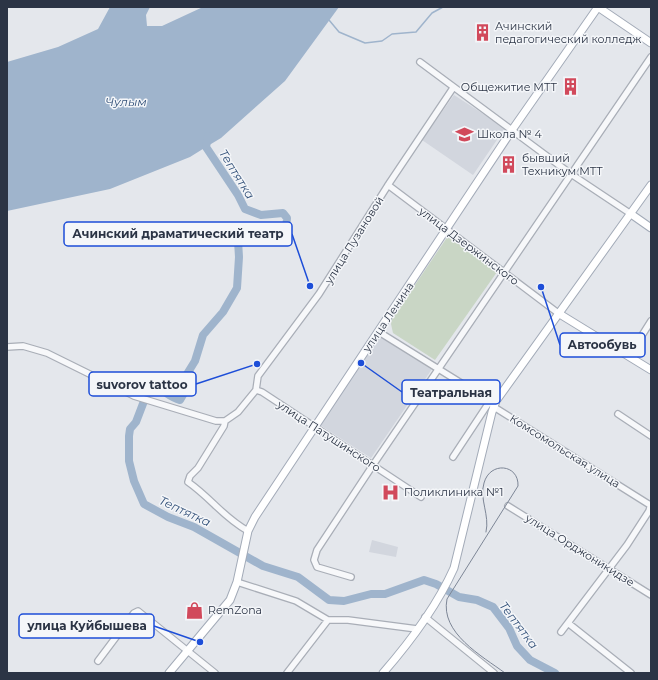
<svg xmlns="http://www.w3.org/2000/svg" width="658" height="680" viewBox="0 0 658 680" font-family="Montserrat,sans-serif">
<rect width="100%" height="100%" fill="#e4e7ec"/>
<path fill="#d2d6de" d="M454,95L505,128L473,175L422,140Z
M380,337L432,369L371,458L320,425Z
M372,540L398,547L396,557L369,552Z"/>
<path fill="#c9d6c5" d="M448,236L497,272L435,360L393,333L391,324L392,319Z"/>
<path fill="#9fb4cc" d="M110,7H150L146,15L147,26H162L203,7H339L285,81L221,138L206,147L190,157L110,189L7,211V62L58,47L98,29Z"/>
<g fill="none" stroke-linecap="round" stroke-linejoin="round">
<path stroke="#9fb4cc" stroke-width="1.5" d="M329,20L339,32L365,43L382,41L392,34L416,32L432,13L443,7"/>
<path stroke="#9fb4cc" stroke-width="8" d="M208,136L206,147L238,195L245,209L261,215L283,213L287,218L286,230L275,241L265,242L244,233L238,241L239,257L237,288L223,312L203,335L195,361L187,374L190,383L180,400C168,397 164,389 152,386L149,388L136,422L130,429L129,436V461L134,481L144,504L168,517L194,527L263,566L298,577L329,600L344,601L371,594H385L424,580L436,584L459,597L477,600L493,607L509,628L517,646L530,660L555,673"/>
<defs>
<path id="minor" d="M420,62L571,174L631,214
M388,185L558,313
M379,332L490,401L494,407L650,505
M7,347L23,346L47,353L134,396L216,421H225L238,412L256,390L258,376L319,294L390,182L453,88
M629,356L651,321
M256,390L262,392L421,497
M618,414L651,436
M225,421L224,426L198,468L190,476L188,482C211,498 224,518 248,531
M453,457L490,401
M508,506L651,595
M351,577L317,567L314,560L317,550L373,465L651,57
M237,582L296,601L328,620H348L417,629
M425,617L494,673
M568,623L631,673
M561,632L627,545L649,511L651,504
M98,661L134,613L138,611L215,673
M287,673L328,620"/>
<path id="major" d="M598,7L651,43
M631,214L651,228
M558,313L651,370
M169,673L230,600L237,582L248,531L255,517L512,130L598,7
M383,673C410,642 437,606 454,568L492,412L496,401L651,185"/>
</defs>
<use href="#minor" stroke="#a9aeb7" stroke-width="8"/>
<use href="#major" stroke="#a3abb8" stroke-width="9"/>
<use href="#minor" stroke="#f7f8fa" stroke-width="5.5"/>
<use href="#major" stroke="#fff" stroke-width="7"/>
<path stroke="#7d8696" stroke-width="1" d="M486,532C490,515 479,499 484,483C490,461 519,464 518,486L447,599C440,633 482,656 505,673"/>
</g>
<defs>
<symbol id="building-bare" viewBox="-9 -9 18 18"><path d="M-4-6H4V6H1V3H-1V6H-4ZM-2.5-4.3h1.7v1.8h-1.7ZM.8-4.3h1.7v1.8H.8ZM-2.5-1h1.7V.8h-1.7ZM.8-1h1.7V.8H.8Z" fill="#d1495b" stroke="#f4f6f9" stroke-width="2.5" paint-order="stroke"/></symbol>
<symbol id="school-bare" viewBox="-9 -9 18 18"><path d="M0-5L7-2L0 1L-7-2ZM-4 1L0 2.5L4 1V4Q0 6-4 4Z" fill="#d1495b" stroke="#f4f6f9" stroke-width="2.5" paint-order="stroke"/></symbol>
<symbol id="hospital-bare" viewBox="-9 -9 18 18"><path d="M-5-5h3v3.5h4V-5h3V5h-3V1.5h-4V5h-3Z" fill="#d1495b" stroke="#f4f6f9" stroke-width="2.5" paint-order="stroke"/></symbol>
<symbol id="shop-bare" viewBox="-9 -9 18 18"><path d="M-5-2.5h2.3a2.7 3.5 0 0 1 5.4 0H5L5.5 6h-11ZM-1.5-2.5h3a1.5 2.3 0 0 0-3 0Z" fill="#d1495b" stroke="#f4f6f9" stroke-width="2.5" paint-order="stroke"/></symbol>
</defs>
<g fill-rule="evenodd">
<use href="#building-bare" x="470" y="20" width="25" height="25"/>
<use href="#building-bare" x="558" y="74" width="25" height="25"/>
<use href="#school-bare" x="452" y="122" width="25" height="25"/>
<use href="#building-bare" x="496" y="152" width="25" height="25"/>
<use href="#hospital-bare" x="378" y="480" width="25" height="25"/>
<use href="#shop-bare" x="182" y="598" width="25" height="25"/>
</g>
<g text-anchor="middle" dominant-baseline="central" stroke-width="3" stroke-linejoin="round" paint-order="stroke">
<g font-size="11" fill="#2b3445" stroke="#f4f6f9" text-anchor="start">
<text x="495" y="26">Ачинский<tspan x="495" dy="13">педагогический колледж</tspan></text>
<text x="557" y="87" text-anchor="end">Общежитие МТТ</text>
<text x="477" y="134">Школа № 4</text>
<text x="522" y="158">бывший<tspan x="522" dy="13">Техникум МТТ</tspan></text>
<text x="404" y="492">Поликлиника №1</text>
<text x="208" y="610">RemZona</text>
</g>
<g font-size="11" fill="#2b3445" stroke="#f4f6f9">
<text transform="translate(354 240) rotate(-58)">улица Пузановой</text>
<text transform="translate(469 246) rotate(37)">улица Дзержинского</text>
<text transform="translate(388 317) rotate(-56)">улица Ленина</text>
<text transform="translate(329 436) rotate(33)">улица Патушинского</text>
<text transform="translate(565 451) rotate(32)">Комсомольская улица</text>
<text transform="translate(580 550) rotate(32)">улица Орджоникидзе</text>
</g>
<g font-size="12" font-style="italic" fill="#34527a" stroke="#f4f6f9">
<text x="126" y="101">Чулым</text>
<text transform="translate(237 174) rotate(58)">Тептятка</text>
<text transform="translate(185 511) rotate(25)">Тептятка</text>
<text transform="translate(519 625) rotate(53)">Тептятка</text>
</g>
</g>
<path fill="none" stroke="#1d4ed8" stroke-width="1.5" d="M310 286L292 234M541 287L560 345M257 364L196 384M361 363L402 392M200 642L154 626"/>
<g fill="#1d4ed8" stroke="#f4f6f9" stroke-width="1.5">
<circle cx="310" cy="286" r="4"/>
<circle cx="541" cy="287" r="4"/>
<circle cx="257" cy="364" r="4"/>
<circle cx="361" cy="363" r="4"/>
<circle cx="200" cy="642" r="4"/>
</g>
<g fill="#f4f6f9" stroke="#1d4ed8" stroke-width="1.5">
<rect x="64" y="222" width="228" height="24" rx="4"/>
<rect x="560" y="333" width="85" height="24" rx="4"/>
<rect x="89" y="372" width="107" height="24" rx="4"/>
<rect x="402" y="380" width="98" height="24" rx="4"/>
<rect x="19" y="614" width="135" height="24" rx="4"/>
</g>
<g font-size="12" text-anchor="middle" font-weight="bold" fill="#2b3445">
<text x="178" y="238">Ачинский драматический театр</text>
<text x="602" y="349">Автообувь</text>
<text x="142" y="389">suvorov tattoo</text>
<text x="451" y="397">Театральная</text>
<text x="87" y="630">улица Куйбышева</text>
</g>
<rect width="658" height="680" fill="none" stroke="#2b3445" stroke-width="16"/>
</svg>
